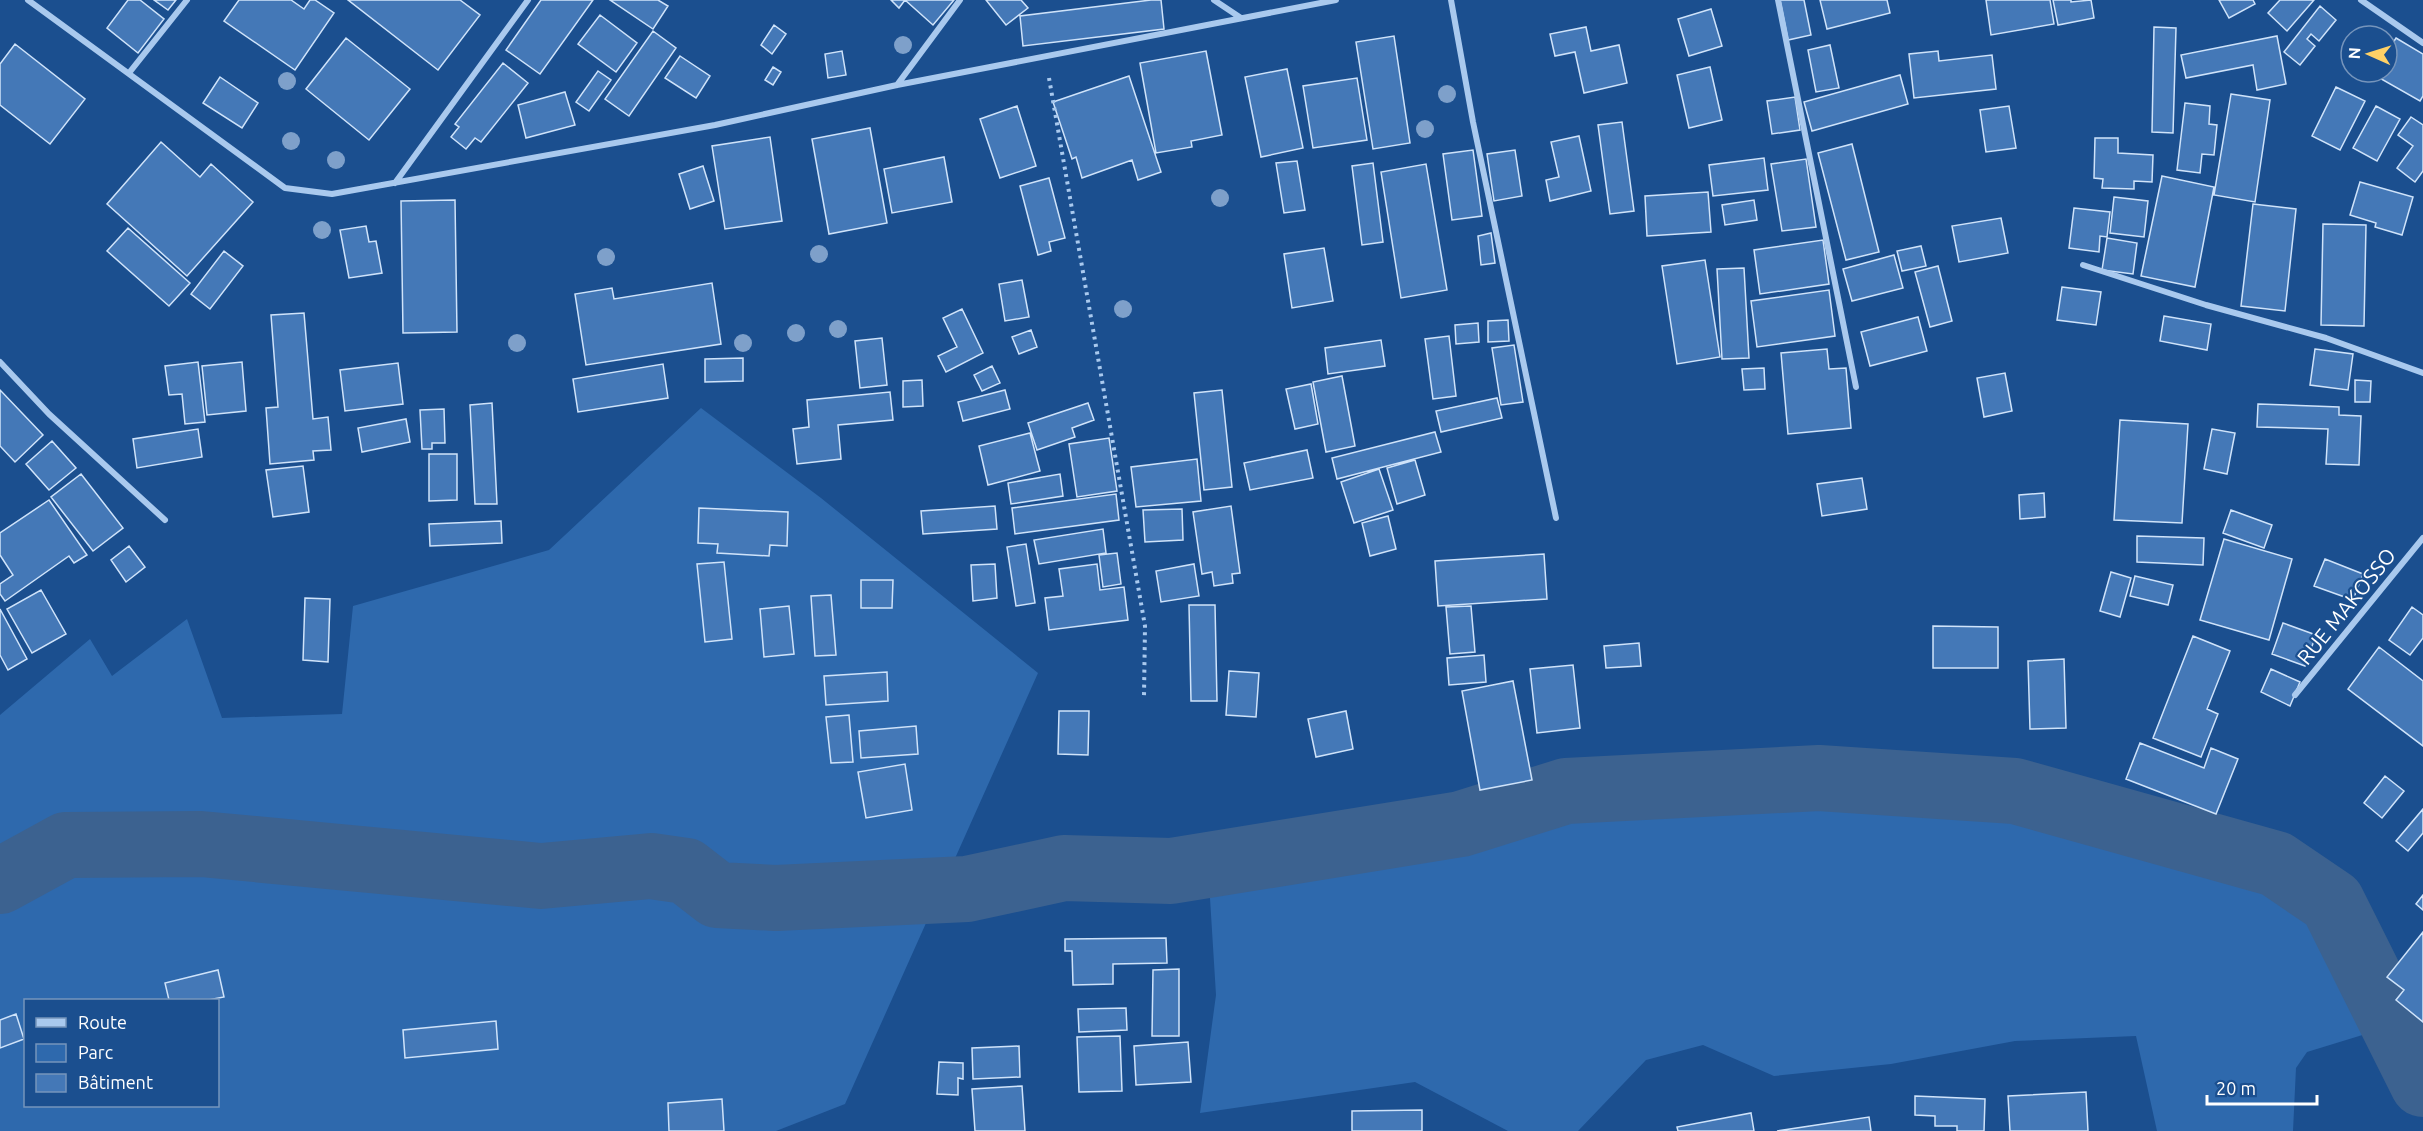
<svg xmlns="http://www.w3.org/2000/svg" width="2423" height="1131" viewBox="0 0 2423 1131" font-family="Ubuntu,sans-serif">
<rect width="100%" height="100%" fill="#1b4f8f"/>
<path fill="#2e69ad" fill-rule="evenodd" d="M701,408L821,498L1038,673L845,1104L776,1131H0V715L90,639L112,676L187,619L222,718L342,714L353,606L549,550ZM26,1000H218V1106H26Z
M1669,799L1943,801L2242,872L2291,892L2363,993L2369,1033L2307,1052L2296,1068L2293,1131H2157L2136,1036L2015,1041L1891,1064L1774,1076L1703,1045L1646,1060L1578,1131H1508L1415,1082L1200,1113L1216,995L1209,882Z"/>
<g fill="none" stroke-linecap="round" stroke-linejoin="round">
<path stroke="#3c6290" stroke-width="66" d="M0,881L66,845L201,844L541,876L651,866L686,871L717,895L776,898L967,889L1064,868L1171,871L1461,824L1566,791L1819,778L2015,791L2276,864L2332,902L2423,1084"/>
</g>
<path fill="#4478b7" stroke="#cfe3fa" stroke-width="1.5" d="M128,0H140L164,19L138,53L107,28Z
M154,0H176L168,10Z
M239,0H291L304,9L310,0H315L334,13L295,70L224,21Z
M348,0H460L480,15L438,70Z
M541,0H593L540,74L506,50Z
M610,0H658L668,6L653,29Z
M891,0H954L933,25L905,0L899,8Z
M986,0H1021L1028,8L1006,25Z
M1151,0H1161L1164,29L1023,46L1020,16Z
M1780,0H1804L1811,35L1788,40Z
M1820,0H1887L1890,13L1827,29Z
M1986,0H2050L2054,24L1991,35Z
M2053,0H2071V2L2091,0L2094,18L2058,25Z
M2219,0H2253L2255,4L2229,18Z
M2280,0H2314L2287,31L2268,13Z
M2320,6L2336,20L2319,41L2311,34L2307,39L2315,46L2300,65L2284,52Z
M1711,9L1722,46L1689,56L1678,19Z
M600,15L637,43L616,72L578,44Z
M774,25L786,34L772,54L761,45Z
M1586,27L1591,51L1619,45L1627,83L1584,93L1575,52L1555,56L1550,34Z
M2154,27L2176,28L2173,133L2152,132Z
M653,31L676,48L629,116L605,99Z
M1394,36L1410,143L1373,149L1356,42Z
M2277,36L2286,84L2257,90L2253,65L2186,78L2181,55Z
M346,38L410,89L369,140L306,89Z
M2396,38L2423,54V96L2420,101L2369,72H2387V44L2391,46Z
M15,44L85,99L50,144L0,105V64Z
M1830,45L1839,88L1816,92L1808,50Z
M842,51L846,75L828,78L825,54Z
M1206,51L1222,135L1191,141L1192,147L1156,153L1140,63Z
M1938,51L1939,61L1992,55L1996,89L1914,98L1909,54Z
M680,56L710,76L696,98L665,78Z
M503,63L528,83L481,142L475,138L466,149L451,137L459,127L455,124Z
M773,67L781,72L773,85L765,80Z
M1710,67L1722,120L1689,128L1677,75Z
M1287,69L1303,148L1261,157L1245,77Z
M598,71L611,80L589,111L576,102Z
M1900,75L1908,104L1812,131L1804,102Z
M1129,76L1161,172L1138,180L1132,160L1082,178L1076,157L1072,159L1053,102Z
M220,77L258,103L242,128L203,103Z
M1357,78L1367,140L1313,148L1303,86Z
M2336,87L2365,101L2340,150L2312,136Z
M565,92L575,125L526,138L518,105Z
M2231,94L2270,100L2255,202L2214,195Z
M1795,97L1800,130L1772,134L1767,101Z
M2185,103L2210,106L2209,124L2217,125L2214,155L2202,154L2200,173L2177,170Z
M1017,106L1036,166L1000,178L980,119Z
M2009,106L2016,148L1986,152L1980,110Z
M2376,106L2400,119L2377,161L2353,148Z
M2411,117L2423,125V171L2415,182L2397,168L2413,146L2398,135Z
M1622,122L1634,211L1610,214L1598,125Z
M870,128L887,223L829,234L812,139Z
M1579,136L1591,191L1550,201L1546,180L1559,177L1551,142Z
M770,137L782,221L725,229L712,146Z
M2095,138H2118V153L2153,155L2152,182L2134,181V189L2102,188L2103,179L2094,178Z
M161,142L200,177L211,164L253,202L187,276L107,204Z
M1852,144L1879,252L1846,260L1818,153Z
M1473,150L1482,216L1452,220L1443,154Z
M1515,150L1522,196L1494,201L1487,154Z
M944,157L952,202L892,213L884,169Z
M1764,158L1768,190L1713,196L1709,165Z
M1806,159L1816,227L1782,231L1771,164Z
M1297,161L1305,210L1284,213L1276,163Z
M1373,163L1383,242L1362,245L1352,166Z
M1426,164L1447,290L1401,298L1381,172Z
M703,166L714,201L690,209L679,174Z
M2162,176L2214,187L2195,287L2141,276Z
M1049,178L1065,238L1049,242L1051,251L1038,255L1020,186Z
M2360,182L2413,197L2402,235L2375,227L2376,223L2350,215Z
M1708,192L1711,232L1647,236L1645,196Z
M2114,197L2148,201L2144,237L2110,233Z
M455,200L457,332L403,333L401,201Z
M1754,200L1757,220L1725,225L1722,205Z
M2253,204L2296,209L2285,311L2241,306Z
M2074,208L2110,212L2107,237L2100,236L2099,252L2069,248Z
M2001,218L2008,253L1959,262L1952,226Z
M2323,224L2366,225L2364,326L2321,325Z
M366,226L369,242L376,241L382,273L349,278L340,230Z
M128,228L190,283L169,306L107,251Z
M1491,233L1495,263L1481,265L1478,236Z
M2107,238L2137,243L2133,274L2102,270Z
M1823,240L1829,284L1760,294L1754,250Z
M1921,246L1926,266L1902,271L1897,251Z
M1324,248L1333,301L1292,308L1284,254Z
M224,251L243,266L210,309L191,294Z
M1894,255L1903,288L1852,301L1843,269Z
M1705,260L1720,357L1677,364L1662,266Z
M1938,266L1952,321L1930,327L1915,272Z
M1744,268L1749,358L1722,359L1717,269Z
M1022,280L1029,317L1005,321L999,284Z
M712,283L721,344L586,365L575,294L612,288L614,299Z
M2062,287L2101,292L2096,325L2057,320Z
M1829,290L1835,336L1757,347L1751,301Z
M962,309L983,353L946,372L938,356L957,347L943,318Z
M304,313L313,419L328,417L331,450L313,451L314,460L270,464L266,408L278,407L271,315Z
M2164,316L2211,324L2207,350L2160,341Z
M1918,317L1927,351L1870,366L1861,332Z
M1508,320L1509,341L1488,342V321Z
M1478,323L1479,342L1456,344L1455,325Z
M1031,330L1037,347L1019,354L1012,337Z
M1449,336L1456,396L1433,399L1425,339Z
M882,338L887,385L860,388L855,341Z
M1381,340L1385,366L1328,374L1325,348Z
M1514,345L1523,402L1501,405L1492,348Z
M1827,349L1829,369L1846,368L1851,428L1788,434L1781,353Z
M2315,349L2353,354L2348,390L2310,385Z
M743,358V381L705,382V359Z
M198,362L205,422L185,424L182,394L169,395L165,366Z
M242,362L246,411L207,415L202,366Z
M398,363L403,404L345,411L340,370Z
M663,364L668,398L578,412L573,379Z
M992,366L1000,383L982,391L974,375Z
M1764,368L1765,389L1744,390L1742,369Z
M2005,373L2012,411L1984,417L1977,378Z
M1342,376L1355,446L1326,452L1313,382Z
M922,380L923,406L903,407V381Z
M2355,380L2371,381L2370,402H2355Z
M1311,384L1318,424L1295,429L1286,389Z
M0,390L43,435L15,462L0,446Z
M1005,390L1010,409L963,421L958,402Z
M1222,390L1232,487L1204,490L1194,393Z
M890,392L893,420L838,425L841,459L797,464L793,429L809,427L807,400Z
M1497,398L1502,418L1441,432L1436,411Z
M492,403L497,504H475L470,405Z
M1088,403L1094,420L1072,428L1075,437L1037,450L1028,423Z
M2258,404L2339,407V415L2361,416L2359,465L2326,464L2328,429L2257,427Z
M444,409L445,443H432V449H422L420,410Z
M406,419L410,442L362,452L358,428Z
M2120,420L2188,424L2182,523L2114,520Z
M198,429L202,457L137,468L133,439Z
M2212,429L2235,433L2227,474L2204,469Z
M1435,432L1441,452L1337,479L1332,458Z
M1030,433L1040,471L988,485L979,446Z
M1109,438L1117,491L1077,497L1069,444Z
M52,441L76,468L49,490L26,464Z
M1307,450L1313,478L1250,490L1244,463Z
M429,454H457V500L429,501Z
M1197,459L1201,501L1136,507L1131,467Z
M1415,460L1425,495L1397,504L1387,468Z
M303,466L309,512L273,517L266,470Z
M1379,469L1393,510L1354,523L1341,482Z
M81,474L123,528L93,551L51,497Z
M1060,474L1063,496L1011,504L1008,483Z
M1862,478L1867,509L1822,516L1817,484Z
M2044,493L2045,517L2020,519L2019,495Z
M1116,494L1119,520L1015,534L1012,508Z
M49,500L87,555L74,563L69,556L5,601L0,594V584L13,575L0,555V533Z
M995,506L997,529L923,534L921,511Z
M1231,506L1240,573L1232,574L1233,583L1214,586L1212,572L1202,574L1193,512Z
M699,508L788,512L787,546L770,545L769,556L717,553L718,544L698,543Z
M1182,509L1183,540L1145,542L1143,510Z
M2231,510L2272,525L2264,548L2223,533Z
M1388,516L1396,549L1370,556L1362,523Z
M501,521L502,543L430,546L429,524Z
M1103,529L1106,553L1039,564L1034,540Z
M2137,536L2204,538L2203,565L2137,562Z
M2224,539L2292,559L2269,640L2200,620Z
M1026,544L1035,603L1016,606L1007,547Z
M129,546L145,567L126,582L111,560Z
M1117,553L1121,584L1103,587L1099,555Z
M1544,554L1547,599L1438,606L1435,561Z
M2325,559L2363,574L2353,600L2314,586Z
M724,562L732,639L705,642L697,564Z
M995,564L997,598L973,601L971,565Z
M1097,564L1100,590L1124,587L1128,620L1049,630L1045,598L1063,596L1059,569Z
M1194,564L1199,596L1161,602L1156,571Z
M2111,572L2131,578L2120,617L2100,611Z
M2135,576L2173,585L2168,605L2130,596Z
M861,580H893L892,608H861Z
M41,590L66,634L32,653L7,609Z
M831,595L836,655L815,656L811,596Z
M305,598L330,599L328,662L303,660Z
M1189,605H1215L1217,701H1191Z
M789,606L794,654L764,657L760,609Z
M1471,606L1475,652L1450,654L1446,607Z
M2412,607L2423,615V638L2410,655L2389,640Z
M0,609L27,659L8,670L0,655Z
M2283,623L2316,635L2305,666L2272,654Z
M1933,626L1998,627V668H1933Z
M2193,636L2230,651L2207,709L2218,714L2201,757L2153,738Z
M1639,643L1641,666L1606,668L1604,646Z
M2379,647L2423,681V746L2348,689Z
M1484,655L1486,682L1449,685L1447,658Z
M2064,659L2066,728L2030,729L2028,661Z
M1573,665L1580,728L1537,733L1530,669Z
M2271,669L2300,682L2290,706L2261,692Z
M1229,671L1259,673L1256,717L1226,715Z
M887,672L888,701L826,705L824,676Z
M1513,681L1532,780L1480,790L1462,691Z
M1059,711H1089L1088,755L1058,754Z
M1346,711L1353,749L1316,757L1308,719Z
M849,715L853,762L831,763L826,717Z
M916,726L918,754L861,758L859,731Z
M2140,743L2204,768L2211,748L2238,759L2216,814L2126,779Z
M905,764L912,810L866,818L858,772Z
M2385,776L2404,791L2382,818L2364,803Z
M2423,809V833L2408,851L2396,841Z
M2423,895V910L2416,904Z
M2423,932V1022L2396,1000L2404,990L2387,977Z
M1166,938L1167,963L1113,964V984L1073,985L1072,951H1065V939Z
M1179,969V1036H1152L1153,970Z
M218,970L224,997L208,1000H169L165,983Z
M1126,1008L1127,1030L1079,1032L1078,1009Z
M16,1014L24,1039L0,1048V1020Z
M496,1021L498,1049L405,1058L403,1030Z
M1120,1036L1122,1091L1079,1092L1077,1037Z
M1188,1042L1191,1082L1136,1085L1134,1046Z
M1019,1046L1020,1077L973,1079L972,1048Z
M939,1062L963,1063V1079L958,1078V1095L937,1094Z
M1022,1086L1025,1131H975L972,1089Z
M2086,1092L2088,1131H2010L2008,1096Z
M1915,1096L1985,1099L1984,1131H1957V1126H1935V1116L1915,1115Z
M722,1099L724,1131H669L668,1103Z
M1422,1110V1131H1352V1111Z
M1751,1113L1754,1131H1678L1677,1127Z
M1869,1117L1871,1131H1777Z"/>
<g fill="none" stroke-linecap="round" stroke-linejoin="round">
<path stroke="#a9c9ee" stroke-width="4" stroke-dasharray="3 4.5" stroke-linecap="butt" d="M1049,78L1145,626L1144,696"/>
<path stroke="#a9c9ee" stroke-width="6" d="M28,0L285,188L332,194L715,125L897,85L1336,0
M1214,0L1241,18
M1451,0L1473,122L1556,518
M1778,0L1856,387
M2361,0L2423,43
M129,73L187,0
M897,85L960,0
M395,183L528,0
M2083,265L2206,305L2326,338L2423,373
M0,362L49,414L165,520
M2295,695L2423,538"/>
</g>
<g fill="#7ea0ca">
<circle cx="903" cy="45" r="9"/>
<circle cx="287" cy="81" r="9"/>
<circle cx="1447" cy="94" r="9"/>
<circle cx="1425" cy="129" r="9"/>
<circle cx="291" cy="141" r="9"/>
<circle cx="336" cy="160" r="9"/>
<circle cx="1220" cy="198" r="9"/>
<circle cx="322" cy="230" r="9"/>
<circle cx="819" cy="254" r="9"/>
<circle cx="606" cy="257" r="9"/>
<circle cx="1123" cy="309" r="9"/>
<circle cx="838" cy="329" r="9"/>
<circle cx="796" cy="333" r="9"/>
<circle cx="517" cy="343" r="9"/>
<circle cx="743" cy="343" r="9"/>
</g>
<g text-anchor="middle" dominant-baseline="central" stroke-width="4.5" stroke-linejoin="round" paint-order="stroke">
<g font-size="21" fill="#fff" stroke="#1b4f8f">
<text transform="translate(2346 606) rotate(-51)">RUE MAKOSSO</text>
</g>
</g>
<rect x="24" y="999" width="195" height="108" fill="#1b4f8f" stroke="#7695bc" stroke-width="1.5"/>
<rect x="36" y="1018" width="30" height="9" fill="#a9c9ee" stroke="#7695bc" stroke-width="1.5"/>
<text x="78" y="1029" font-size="18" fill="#ffffff">Route</text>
<rect x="36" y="1044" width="30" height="18" fill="#2e69ad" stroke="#7695bc" stroke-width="1.5"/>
<text x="78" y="1059" font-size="18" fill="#ffffff">Parc</text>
<rect x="36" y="1074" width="30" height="18" fill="#4478b7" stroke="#7695bc" stroke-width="1.5"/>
<text x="78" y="1089" font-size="18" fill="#ffffff">Bâtiment</text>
<g transform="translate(2369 54) rotate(273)"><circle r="28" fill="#1b4f8f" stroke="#7695bc" stroke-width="1.5"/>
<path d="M0-4.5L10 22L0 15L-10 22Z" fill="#ffd166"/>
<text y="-9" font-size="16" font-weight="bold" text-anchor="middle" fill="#ffffff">N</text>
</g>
<path d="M2207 1095v9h110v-9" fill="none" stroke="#ffffff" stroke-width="3"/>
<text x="2216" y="1095" font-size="18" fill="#ffffff" stroke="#1b4f8f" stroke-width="4.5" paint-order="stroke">20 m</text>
</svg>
